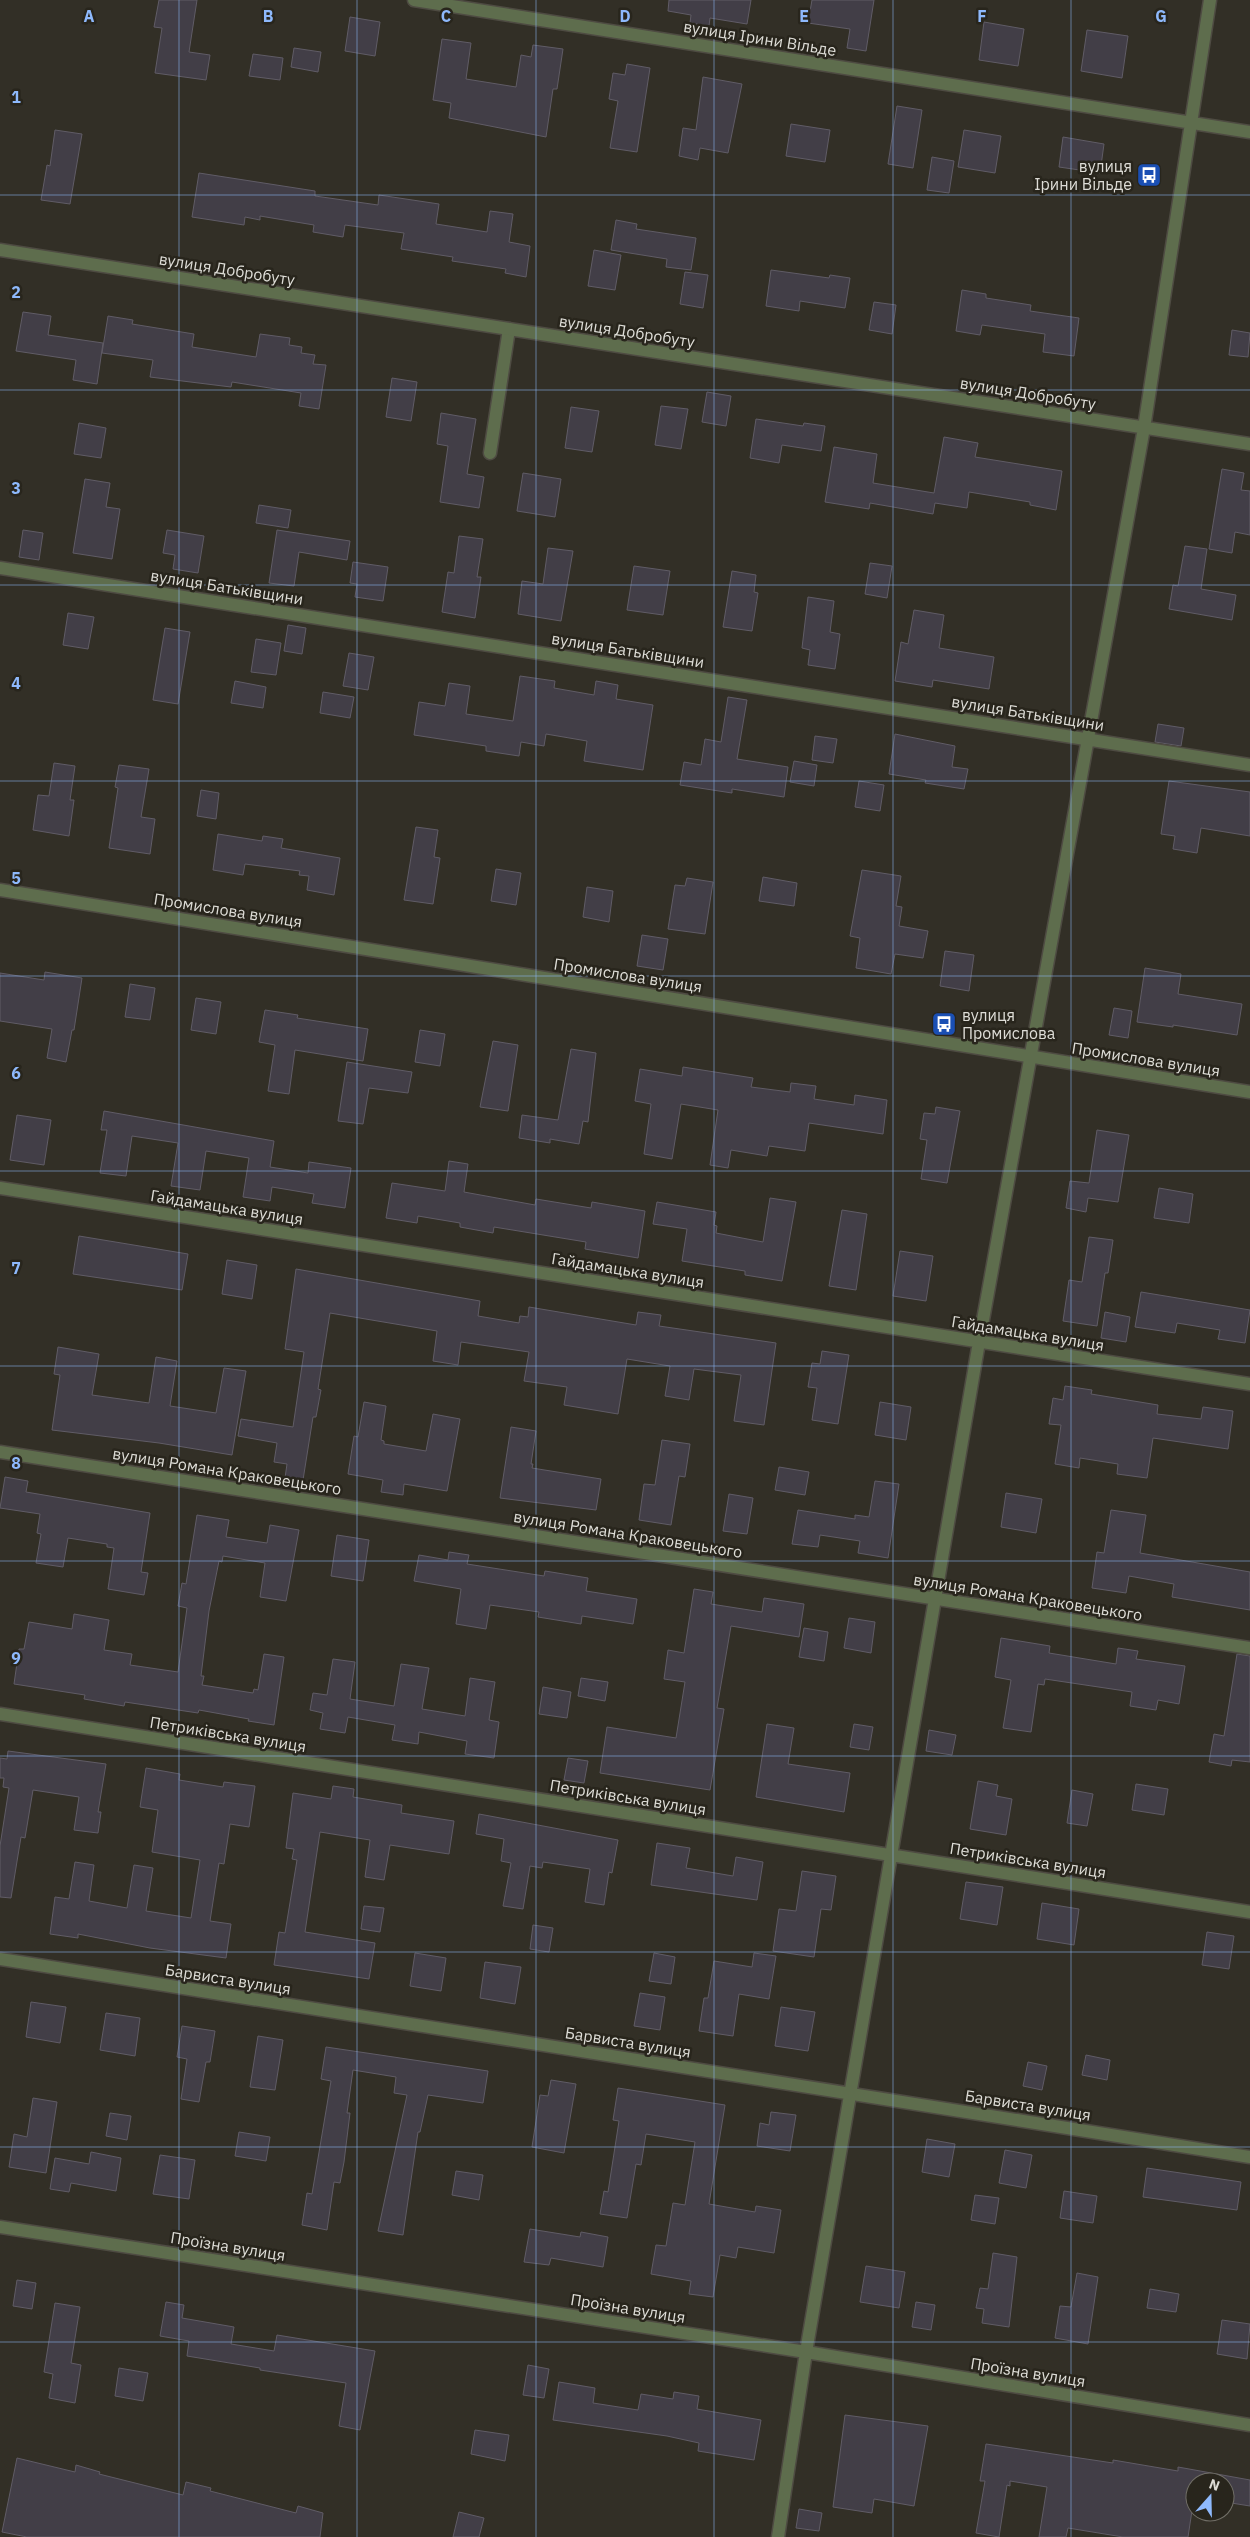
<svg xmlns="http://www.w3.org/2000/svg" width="1250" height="2537" viewBox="0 0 1250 2537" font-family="'IBM Plex Sans',sans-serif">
<rect width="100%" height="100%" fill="#322f26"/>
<path fill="#423e47" stroke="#605c66" d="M159,0H197L189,52L210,55L206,80L155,73L162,28L154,27Z
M669,0H751L747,24L710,18L709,26L690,23L691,15L668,11Z
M812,0H874L866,51L847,48L850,29L808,23Z
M350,17L380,22L375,56L345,51Z
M984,22L1024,29L1018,66L979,60Z
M1087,30L1128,36L1122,78L1081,71Z
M442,39L471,43L466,79L516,87L521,55L531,57L533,45L563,49L557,89H553L546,137L449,118L451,103L433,100Z
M294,48L321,52L318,72L291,67Z
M253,54L283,58L280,80L249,76Z
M627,64L650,68L637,152L610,148L618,101L609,99L613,73L625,75Z
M703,77L742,84L728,153L700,148L698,160L679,156L683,128L696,130Z
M897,106L922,110L913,168L888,164Z
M791,124L830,130L825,162L786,156Z
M55,130L82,134L70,204L41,200L47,165L50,166Z
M964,130L1001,136L995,173L958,167Z
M1063,137L1104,144L1100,173L1059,167Z
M932,157L954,161L949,193L927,190Z
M199,173L315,191V196L378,205L379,195L439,204L436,224L487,232L490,211L513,214L509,242L530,246L526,277L505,273L506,269L452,261L453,257L401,249L404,233L345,225L343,237L313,232L314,225L260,216V220L245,217L244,225L192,217Z
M616,220L637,224L636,229L696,238L691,270L666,267L667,259L611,250Z
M594,250L621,255L615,290L588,286Z
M771,270L829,278L830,275L850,278L845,308L800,301L799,311L766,306Z
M685,272L708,275L703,308L680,304Z
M962,290L986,294V298L1031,305L1030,311L1079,318L1074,356L1043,352L1045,334L982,325L980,335L956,331Z
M874,302L896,305L892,334L869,330Z
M23,312L51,316L48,335L103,343L97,384L73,380L76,360L16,351Z
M108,316L133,320L132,324L194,334L192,347L256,357L260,334L290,338L289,345L302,347L301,353L315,355L313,364L326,365L319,409L299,406L301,393L232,382L231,387L150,377L153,360L102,353Z
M1232,330L1250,333L1248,357L1229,355Z
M392,378L417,382L411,421L386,417Z
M707,392L731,396L726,426L702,422Z
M661,406L688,409L681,449L655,445Z
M571,407L599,411L592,452L565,448Z
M441,413L476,419L467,474L484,477L479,508L440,502L448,446L437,444Z
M756,419L803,426L804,423L825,426L821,451L782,445L779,463L750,458Z
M79,423L106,428L101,458L74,454Z
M944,437L978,443L975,457L1062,471L1056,510L1030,505V502L969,492L967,508L935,503L933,514L870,503L869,509L825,502L834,447L877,454L873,483L934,493Z
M1222,469L1244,473L1241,490L1250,491V535L1235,532L1232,553L1209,549Z
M523,473L561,479L555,517L517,511Z
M85,479L110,483L106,507L120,509L112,559L73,553Z
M259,505L291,510L288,528L256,523Z
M23,530L43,533L39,560L19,557Z
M167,530L204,536L198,573L173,569L175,555L163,553Z
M277,530L350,541L347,560L299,552L294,586L269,583Z
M459,536L483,539L477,577H481L475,618L442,612L448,572L454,573Z
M1185,546L1207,549L1201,589L1236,595L1232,620L1169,609L1173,585L1178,586Z
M548,548L573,551L561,621L518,614L522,581L543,584Z
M353,562L388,567L383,601L355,597L357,584L350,583Z
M870,563L892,566L887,598L865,594Z
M634,566L670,571L663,615L627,610Z
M732,571L756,575L754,592L758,593L752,631L723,627Z
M808,597L834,601L830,632L840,634L835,669L808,665L810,650L802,648Z
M914,610L944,615L939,648L994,657L989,689L933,680L932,687L895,681L901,642L908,644Z
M68,613L94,617L88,649L63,645Z
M288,625L306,628L302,654L284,651Z
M165,628L190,632L178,704L153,700Z
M256,639L281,643L276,675L251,672Z
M349,653L374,657L368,690L343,686Z
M520,676L555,681L554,688L594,695L596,681L618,685L616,699L653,705L643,770L584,761L587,741L546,734L544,746L521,742L519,756L486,751V746L414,735L419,702L445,706L449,683L470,686L466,714L513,721Z
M235,681L266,687L263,708L231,703Z
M323,692L354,697L350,718L320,713Z
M728,697L747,700L737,759L788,767L784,797L732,789V793L680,785L684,762L701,765L705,739L721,742Z
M1158,724L1184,728L1181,746L1155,742Z
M895,734L955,746L952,767L968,769L964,789L925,783L926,780L889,774Z
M815,736L837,739L833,763L812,760Z
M794,761L817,765L814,786L790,782Z
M54,763L75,766L70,800H74L69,836L33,830L38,795L49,796Z
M119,765L149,769L141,817L155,819L150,854L109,848L118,788L115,787Z
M859,781L884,785L880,811L855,807Z
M1169,781L1250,792V836L1201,828L1197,853L1173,849L1175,836L1161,834Z
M201,790L219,793L216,819L197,816Z
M416,827L438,830L434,857L440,858L433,904L404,900Z
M218,834L262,841L263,836L283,839L281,848L340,858L334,895L307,890L309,876L299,875L300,871L245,864L243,875L213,870Z
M496,869L521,873L516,905L491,901Z
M862,870L901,876L896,906L902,907L899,926L928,931L923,958L895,954L891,974L856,968L860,938L850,936Z
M763,877L797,883L794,906L759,901Z
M687,878L713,882L705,934L668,929L675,885L685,886Z
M587,887L613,891L609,922L583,917Z
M642,935L668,939L663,970L637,966Z
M945,951L974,955L969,991L940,986Z
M1145,968L1181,974L1178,994L1242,1004L1237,1035L1173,1025V1027L1137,1022Z
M45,972L82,978L74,1030H72L66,1062L47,1058L52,1029L0,1021V973L44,980Z
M130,984L155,988L150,1020L125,1017Z
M196,998L221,1002L216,1034L191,1030Z
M1114,1008L1132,1011L1128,1038L1109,1035Z
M265,1010L298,1015L297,1018L368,1029L363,1061L295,1050L289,1094L268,1091L275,1045L259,1042Z
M420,1030L445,1034L440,1066L415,1062Z
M493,1041L518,1045L508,1111L480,1107Z
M571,1049L596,1053L588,1122L583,1121L579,1144L550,1139V1143L519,1138L522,1115L558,1120Z
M347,1062L412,1072L408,1093L369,1088L363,1124L338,1121Z
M683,1067L753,1078L751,1087L790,1092L791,1083L816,1086L814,1099L854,1105L855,1095L887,1100L883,1134L809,1123L805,1151L769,1146L767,1156L731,1150L728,1168L710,1165L718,1110L681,1104L672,1159L644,1154L651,1104L635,1101L640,1069L682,1076Z
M936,1107L960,1111L947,1183L921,1179L927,1140L920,1139L924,1113L935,1114Z
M104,1111L274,1141L270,1167L308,1173L309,1162L351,1168L345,1208L312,1203L314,1194L272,1187L270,1201L243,1197L249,1158L206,1151L200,1190L171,1186L178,1143L132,1136L126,1176L100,1173L107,1130H101Z
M17,1115L51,1120L44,1165L10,1160Z
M1097,1130L1129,1135L1118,1202L1088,1198L1086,1212L1066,1208L1070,1181L1089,1183Z
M449,1161L468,1164L464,1192L535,1205L536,1199L591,1208L592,1202L645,1211L638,1258L585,1249L586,1242L494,1227L493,1233L460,1227V1223L418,1216L417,1223L386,1218L392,1183L445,1191Z
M1159,1188L1193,1194L1189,1223L1154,1218Z
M770,1198L796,1202L782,1281L745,1275V1271L682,1261L687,1229L653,1224L657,1202L716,1212L714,1225L717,1226L716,1233L763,1242Z
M842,1210L867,1214L856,1290L829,1286Z
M79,1236L188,1254L182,1290L73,1274Z
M1089,1237L1113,1240L1108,1273H1105L1097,1326L1063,1321L1069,1280L1082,1282Z
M900,1251L933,1256L926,1301L893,1296Z
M227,1260L257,1265L252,1299L222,1294Z
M296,1269L480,1301L478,1316L519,1323L520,1316L528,1317L529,1307L636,1325L638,1312L661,1315L659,1326L776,1343L764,1425L734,1421L741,1375L694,1369L689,1400L665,1396L670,1366L627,1359L618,1414L564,1405L567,1387L524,1381L529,1352L461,1342L458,1365L433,1361L437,1331L330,1313L318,1389L321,1390L316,1417H313L303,1480L285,1478L287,1464L274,1462L277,1443L238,1436L241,1419L293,1427L304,1352L285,1349Z
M1141,1292L1250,1310L1245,1343L1218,1339L1220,1330L1177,1323L1175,1333L1135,1327Z
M1105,1312L1130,1317L1126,1342L1101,1338Z
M58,1347L99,1354L92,1395L149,1403L156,1357L177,1361L170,1406L216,1413L224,1368L246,1371L232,1455L159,1443L52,1430L60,1375L54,1374Z
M822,1351L849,1355L838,1424L812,1420L817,1388L808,1387L812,1363L820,1364Z
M1065,1386L1092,1390L1091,1394L1158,1405L1157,1414L1201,1419L1203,1407L1233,1411L1228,1449L1153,1438L1147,1478L1117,1474L1118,1464L1080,1458L1079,1468L1055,1464L1061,1425L1049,1424L1053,1398L1063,1400Z
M364,1402L386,1406L381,1440L384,1441V1444L426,1451L433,1414L460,1419L447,1491L404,1484L403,1495L381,1492L383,1480L348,1474L354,1436L358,1437Z
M880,1402L911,1407L906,1440L875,1435Z
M511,1427L536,1431L531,1464H533L532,1468L601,1479L596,1510L500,1498Z
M662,1440L690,1444L685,1477L679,1476L671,1525L639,1520L644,1484L655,1485Z
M779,1467L809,1472L805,1495L775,1490Z
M5,1477L28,1481L26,1492L150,1513L141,1572L148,1573L144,1595L108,1589L114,1548L107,1547V1544L68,1538L63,1567L36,1563L41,1534L37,1533L40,1514L0,1508Z
M875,1481L899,1484L888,1558L858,1553L860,1541L820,1535L818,1547L792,1544L798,1510L855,1519V1515L869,1517Z
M1006,1493L1042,1499L1036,1533L1001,1527Z
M729,1494L753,1498L747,1534L723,1531Z
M1111,1510L1146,1515L1140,1553L1250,1572V1610L1172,1597L1174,1584L1129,1576L1126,1593L1092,1588L1097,1552L1104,1553Z
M197,1515L229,1520L226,1537L267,1543L270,1525L299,1530L286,1601L260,1597L265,1563L223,1556L222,1562L219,1561L209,1611L201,1676H204L202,1685L253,1693L254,1689L258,1690L264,1654L284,1657L274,1725L248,1721L249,1719L199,1710L198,1713L125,1702L124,1706L84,1699L85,1695L14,1684L19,1649H24L29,1622L72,1629L74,1614L109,1620L104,1650L132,1654L130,1665L178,1672L187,1608L178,1606L182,1583L186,1584Z
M337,1535L369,1540L363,1581L331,1576Z
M449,1552L469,1555L467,1564L544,1576L545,1571L588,1578L586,1591L637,1599L633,1624L582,1616L581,1624L538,1617L539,1612L490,1605L486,1629L456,1624L461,1589L414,1581L419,1555L448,1560Z
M694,1589L713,1592L711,1604L762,1612L764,1598L804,1604L799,1637L731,1626L717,1708L724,1709L710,1790L600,1773L607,1727L676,1738L685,1682L664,1679L668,1650L684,1653Z
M849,1618L875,1622L871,1653L844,1648Z
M804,1628L828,1632L824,1661L799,1657Z
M1001,1638L1050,1646L1049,1653L1116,1664L1118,1648L1138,1651L1136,1659L1185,1666L1179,1704L1158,1700L1156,1710L1130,1706L1132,1692L1045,1679L1044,1685L1038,1684L1031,1732L1003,1728L1011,1680L995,1677Z
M1237,1654L1250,1656V1762L1232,1760L1231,1766L1209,1762L1214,1734L1224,1736Z
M333,1659L355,1662L350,1699L394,1706L401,1664L429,1668L422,1709L465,1716L470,1678L495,1682L489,1720L499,1722L494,1758L465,1754L467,1741L419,1732L418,1744L392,1740L395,1725L348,1717L345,1733L320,1729L323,1713L310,1710L313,1693L327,1695Z
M581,1678L608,1682L605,1701L578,1696Z
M543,1687L571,1692L567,1718L539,1714Z
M767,1724L794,1728L788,1764L850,1773L844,1812L756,1797Z
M854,1724L873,1727L869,1750L850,1747Z
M929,1730L956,1735L952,1755L926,1751Z
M8,1751L106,1764L98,1812H101L98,1833L74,1830L79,1797L33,1790L25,1838L21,1837L11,1898L0,1897V1846L9,1788L3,1787L4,1778H0V1758L7,1759Z
M568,1758L588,1761L584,1783L564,1780Z
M146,1768L180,1774L179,1780L223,1787L224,1782L255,1786L249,1827L230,1824L224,1864L219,1863L210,1921L231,1924L226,1958L150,1948L78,1934V1938L50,1934L55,1897L69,1899L75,1862L94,1865L89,1901L127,1908L134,1865L153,1868L146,1911L191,1918L200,1860L152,1852L158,1810L140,1807Z
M978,1781L998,1785L996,1796L1012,1799L1006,1835L970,1829Z
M1136,1784L1168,1789L1164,1815L1132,1810Z
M333,1786L354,1789L353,1797L402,1805L401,1813L454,1821L449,1854L390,1845L384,1880L365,1877L370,1840L320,1832L305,1932L375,1943L369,1979L274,1965L279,1932L285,1933L297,1860L292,1859L294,1849L286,1848L293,1793L331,1799Z
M1072,1790L1093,1794L1087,1826L1067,1823Z
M479,1814L618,1840L612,1873L609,1872L604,1905L585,1902L590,1869L543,1862L542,1868L530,1866L523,1909L503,1906L511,1863L501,1861L504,1839L476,1834Z
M657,1843L690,1848L686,1868L733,1876L736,1857L763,1862L757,1900L651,1885Z
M802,1871L836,1876L831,1910L821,1909L814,1957L773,1951L779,1909L796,1911Z
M966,1882L1003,1887L997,1925L960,1919Z
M1042,1903L1079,1909L1074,1945L1037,1939Z
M364,1906L384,1908L380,1932L361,1929Z
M533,1925L553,1928L549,1952L530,1949Z
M1207,1932L1234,1936L1229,1969L1202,1965Z
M415,1953L446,1958L441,1991L410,1986Z
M654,1953L675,1957L671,1984L649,1981Z
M754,1953L776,1956L769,1999L739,1994L733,2036L699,2031L704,1998H708L714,1961L752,1967Z
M485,1962L521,1967L515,2004L480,1998Z
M640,1993L665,1997L660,2030L634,2026Z
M31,2002L66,2007L60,2043L26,2037Z
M781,2007L815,2012L808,2051L775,2046Z
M106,2013L140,2018L135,2056L100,2050Z
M182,2026L215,2031L210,2062H206L199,2102L181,2099L187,2059L177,2057Z
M258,2036L283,2040L275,2090L250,2087Z
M326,2047L488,2071L483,2103L428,2095L420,2132H418L403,2235L378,2231L407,2095L394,2093L396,2077L353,2070L347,2113H350L344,2162L340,2183L334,2182L327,2230L302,2225L307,2193L312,2194L331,2081L321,2079Z
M1086,2055L1110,2060L1107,2080L1082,2075Z
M1028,2062L1047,2066L1042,2090L1023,2086Z
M551,2080L576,2084L564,2153L532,2147L540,2095L548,2096Z
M618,2088L725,2105L709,2204L755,2212L756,2206L781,2210L774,2253L738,2247L736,2258L720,2255L713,2297L689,2294L691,2281L651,2274L656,2245L666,2246L673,2203L685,2205L695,2142L646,2134L641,2165L636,2164L627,2218L600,2214L604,2191L608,2192L619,2121L613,2120Z
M33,2098L57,2102L46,2173L9,2167L14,2134L27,2137Z
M771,2112L796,2115L790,2151L757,2146L760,2123L769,2125Z
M110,2113L131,2116L127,2140L106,2136Z
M239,2132L270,2137L266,2161L235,2156Z
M927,2139L955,2144L949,2177L922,2172Z
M1005,2150L1032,2155L1026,2188L999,2183Z
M91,2152L121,2158L116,2191L71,2183L69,2192L50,2189L55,2158L89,2164Z
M160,2155L195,2160L189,2199L153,2194Z
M1147,2168L1241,2182L1237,2210L1143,2197Z
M456,2171L483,2175L479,2200L452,2195Z
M1064,2191L1097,2196L1093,2223L1060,2218Z
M975,2195L999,2198L995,2224L971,2220Z
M530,2229L580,2237L581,2232L608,2237L603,2267L551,2258L549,2265L524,2262Z
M993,2253L1017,2257L1009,2327L982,2323L984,2309L976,2308L980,2288L988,2289Z
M866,2266L905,2272L899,2308L860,2302Z
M1077,2273L1098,2277L1088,2344L1055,2338L1060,2306L1071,2307Z
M17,2280L36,2283L32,2309L13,2306Z
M1150,2289L1179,2294L1176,2312L1147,2308Z
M166,2302L184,2305L182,2318L234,2327L231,2344L274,2351L277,2335L375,2351L360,2430L339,2426L346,2383L260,2370V2368L187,2356L189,2341L160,2336Z
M916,2302L935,2305L931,2330L912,2327Z
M55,2303L80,2307L71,2363L81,2365L75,2403L49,2398L53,2374L44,2372Z
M1222,2320L1250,2324L1247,2359L1217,2354Z
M528,2365L549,2369L544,2398L523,2395Z
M119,2368L148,2373L143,2401L115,2396Z
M559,2382L595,2388L593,2403L638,2410L641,2394L673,2399L674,2392L699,2396L697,2409L761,2420L754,2460L698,2451L699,2443L667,2436L553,2420Z
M845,2415L928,2426L914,2506L874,2499L872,2513L833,2507Z
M475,2430L509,2435L505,2461L471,2454Z
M986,2444L1113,2463V2460L1178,2471V2467L1250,2480V2506L1225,2502V2482H1195V2505L1193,2504L1188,2537H1123L1068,2528L1066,2537H1039L1047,2487L1010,2481V2486L1007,2485L999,2537L976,2533L985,2481H980Z
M17,2458L75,2472L76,2465L100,2472L99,2474L183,2495L186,2482L211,2488L210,2491L296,2513L298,2506L323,2513L320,2537H27L2,2532Z
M799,2509L822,2513L819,2531L796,2528Z
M459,2512L484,2518L479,2537H453Z"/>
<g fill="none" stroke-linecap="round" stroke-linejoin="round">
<defs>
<path id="service" d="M490,453L509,329"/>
<path id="minor" d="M414,0L1250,132
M0,250L1250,444
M0,568L1250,765
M0,890L1250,1092
M0,1188L1250,1384
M0,1452L1250,1648
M0,1714L1250,1912
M0,1959L1250,2157
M0,2227L806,2352L1250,2425
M778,2537L806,2352L979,1342L1144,428L1210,0"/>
</defs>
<use href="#service" stroke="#4e4b42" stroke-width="15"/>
<use href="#minor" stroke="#4e4b42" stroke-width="15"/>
<use href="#service" stroke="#5e6d4d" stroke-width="12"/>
<use href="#minor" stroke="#5e6d4d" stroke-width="12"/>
</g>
<path fill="none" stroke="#8eb9fc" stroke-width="1" stroke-opacity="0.55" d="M179,0V2537M357,0V2537M536,0V2537M714,0V2537M893,0V2537M1071,0V2537M0,195H1250M0,390H1250M0,585H1250M0,781H1250M0,976H1250M0,1171H1250M0,1366H1250M0,1561H1250M0,1756H1250M0,1952H1250M0,2147H1250M0,2342H1250"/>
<defs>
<symbol id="bus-square" viewBox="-11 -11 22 22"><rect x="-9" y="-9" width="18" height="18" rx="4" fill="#1a4fb4" stroke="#28251c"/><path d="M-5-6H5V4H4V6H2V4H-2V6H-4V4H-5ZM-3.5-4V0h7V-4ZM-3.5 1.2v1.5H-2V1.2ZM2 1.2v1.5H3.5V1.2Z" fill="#fff"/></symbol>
</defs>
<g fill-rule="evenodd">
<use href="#bus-square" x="1135" y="161" width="28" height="28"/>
<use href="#bus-square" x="930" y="1010" width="28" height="28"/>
</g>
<g text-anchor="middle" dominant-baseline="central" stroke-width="5" stroke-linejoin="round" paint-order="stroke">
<g font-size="16" fill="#deddd7" stroke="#28251c">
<text transform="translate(760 38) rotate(9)">вулиця Ірини Вільде</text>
<text transform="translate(227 269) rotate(9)">вулиця Добробуту</text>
<text transform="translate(627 331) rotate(9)">вулиця Добробуту</text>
<text transform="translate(1028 393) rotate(9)">вулиця Добробуту</text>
<text transform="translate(227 587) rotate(9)">вулиця Батьківщини</text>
<text transform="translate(628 650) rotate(9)">вулиця Батьківщини</text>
<text transform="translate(1028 713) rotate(9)">вулиця Батьківщини</text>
<text transform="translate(228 910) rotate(9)">Промислова вулиця</text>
<text transform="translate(628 975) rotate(9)">Промислова вулиця</text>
<text transform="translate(1146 1059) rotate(9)">Промислова вулиця</text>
<text transform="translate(227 1207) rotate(9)">Гайдамацька вулиця</text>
<text transform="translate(628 1270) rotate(9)">Гайдамацька вулиця</text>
<text transform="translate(1028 1333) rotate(9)">Гайдамацька вулиця</text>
<text transform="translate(227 1471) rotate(9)">вулиця Романа Краковецького</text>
<text transform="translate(628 1534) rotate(9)">вулиця Романа Краковецького</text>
<text transform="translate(1028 1597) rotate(9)">вулиця Романа Краковецького</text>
<text transform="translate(228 1734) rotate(9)">Петриківська вулиця</text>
<text transform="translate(628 1797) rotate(9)">Петриківська вулиця</text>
<text transform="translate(1028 1860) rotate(9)">Петриківська вулиця</text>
<text transform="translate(228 1979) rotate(9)">Барвиста вулиця</text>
<text transform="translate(628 2042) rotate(9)">Барвиста вулиця</text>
<text transform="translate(1028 2105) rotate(9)">Барвиста вулиця</text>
<text transform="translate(228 2246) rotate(9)">Проїзна вулиця</text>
<text transform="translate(628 2308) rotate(9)">Проїзна вулиця</text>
<text transform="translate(1028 2372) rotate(9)">Проїзна вулиця</text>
</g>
<g font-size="16" fill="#deddd7" stroke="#28251c" text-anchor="end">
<text x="1132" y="166">вулиця<tspan x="1132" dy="18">Ірини Вільде</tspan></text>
<text x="962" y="1015" text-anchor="start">вулиця<tspan x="962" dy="18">Промислова</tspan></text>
</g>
</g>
<g font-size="16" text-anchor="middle" font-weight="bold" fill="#8eb9fc" stroke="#28251c" stroke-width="5" stroke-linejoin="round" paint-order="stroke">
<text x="89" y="22">A</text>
<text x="268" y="22">B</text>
<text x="446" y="22">C</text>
<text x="625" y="22">D</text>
<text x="804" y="22">E</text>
<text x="982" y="22">F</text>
<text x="1161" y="22">G</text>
<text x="16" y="103">1</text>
<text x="16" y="298">2</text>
<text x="16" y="494">3</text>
<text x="16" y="689">4</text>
<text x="16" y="884">5</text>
<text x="16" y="1079">6</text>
<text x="16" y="1274">7</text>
<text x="16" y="1469">8</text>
<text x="16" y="1664">9</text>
</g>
<g transform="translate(1210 2497) rotate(20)"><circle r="24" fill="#28251c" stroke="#716f67"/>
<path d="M0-4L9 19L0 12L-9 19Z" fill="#8eb9fc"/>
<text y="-8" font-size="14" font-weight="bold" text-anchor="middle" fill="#deddd7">N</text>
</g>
</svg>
